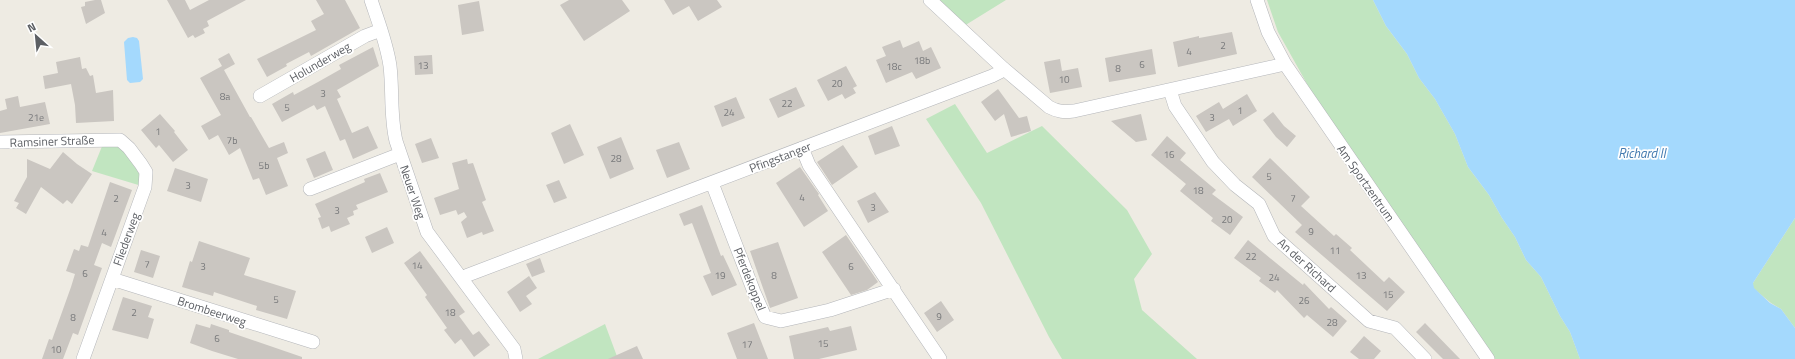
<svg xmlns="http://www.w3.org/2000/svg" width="1795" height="359" viewBox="0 0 1795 359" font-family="'Titillium Web',sans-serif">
<rect width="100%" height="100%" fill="#eeebe3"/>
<path fill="#c1e5c0" d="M937,0H1006L964,26Z
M1267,0H1373L1386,26L1407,54L1419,78L1435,99L1455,134L1468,167L1489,195L1502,218L1515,237L1526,260L1541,277L1560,316L1570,332L1580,359H1495L1311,91L1278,32Z
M955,104L987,153L1042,126L1127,210L1152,254L1134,279L1142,310L1197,359H1062L1049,337L981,203L926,119Z
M105,139L129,148L145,187L92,171Z
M1795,218V328L1781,309L1771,303L1753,288V283Z
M605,324L618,359H538Z"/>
<path fill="#a4d9fd" d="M1373,0H1795V218L1753,283L1754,288L1770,303L1781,309L1795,328V359H1580L1570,332L1560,316L1541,277L1526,260L1515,237L1502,218L1489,195L1468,167L1455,134L1435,99L1419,78L1407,54L1386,26Z
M133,37L137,38L139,41L143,79L140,82L130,83L127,80L124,42L128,38Z"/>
<path fill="#cac6c1" d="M95,0H101L105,13L86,24L81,7L85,6V2Z
M167,0H185L190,10L209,0H246L207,21L209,26L203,29L205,33L195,38L193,35L188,38Z
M316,0H345L360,28L311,56L309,52L286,64L287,66L267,77L257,59L316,30L311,21L324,14Z
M569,0H622L630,11L584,41L560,5Z
M664,0H717L722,7L698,21L689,6L673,15Z
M479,1L484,31L462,35L458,5Z
M1232,32L1237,54L1178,67L1173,42L1199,36V38Z
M900,40L903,48L919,41L923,51L931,47L941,68L916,79L912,72L886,83L876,60L886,56L882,47Z
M373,47L379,66L337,90L341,97L337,99L352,133L368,126L378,148L353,159L345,139L340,141L325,106L317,110L314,105L282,122L272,104L293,92L294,95L318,82L341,69L339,65Z
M1152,49L1156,74L1109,82L1105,58Z
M229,53L235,64L224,70L250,117H251L269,148L284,142L288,153L277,158L288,186L266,195L259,178L253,180L240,148L229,155L218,135L209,140L201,126L221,115L200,78L222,66L218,59Z
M432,55L433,74L415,75L414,56Z
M80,57L82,69L86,68L90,76L93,75L96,93L113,90L114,121L76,123L75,105L71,84L45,89L43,76L58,73L56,62Z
M1060,59L1062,71L1078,68L1082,87L1050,93L1044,62Z
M846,66L857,86L853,88L856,93L845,99L842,94L828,101L817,80Z
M796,87L805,106L778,118L769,99Z
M998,89L1019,118L1027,116L1031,131L1011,137L1004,114L995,121L981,102Z
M1247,94L1257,111L1233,126L1229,119L1206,132L1196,116L1219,102L1223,109Z
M18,96L20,107L45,102L50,124L0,133V111L7,109L5,99Z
M736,97L745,118L722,127L714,106Z
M1273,112L1284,126L1296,136L1287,147L1276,137L1263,120Z
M160,114L175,131L174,132L188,150L173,162L159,145L156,148L141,130Z
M1141,114L1147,140L1136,142L1111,121Z
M570,124L584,155L564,164L551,133Z
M892,126L900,146L875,155L868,136Z
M1167,136L1186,153L1180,160L1216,190L1212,194L1243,217L1230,235L1211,221L1213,218L1180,191L1186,184L1151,155Z
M621,137L634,169L610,179L597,147Z
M431,138L439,158L422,163L415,144Z
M679,142L690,169L667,178L656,150Z
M843,145L858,167L832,185L817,162Z
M325,151L333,170L314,178L306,159Z
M63,152L77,164L92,174L72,204L67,200L63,204L41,187L26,214L16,208L19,203L14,201L27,177V159L50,169Z
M1270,158L1310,197L1301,206L1334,236L1336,234L1352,248L1350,250L1384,282L1389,277L1405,292L1387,311L1295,232L1302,225L1252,177Z
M467,159L468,164L473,163L486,200L482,202L494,231L483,235L482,232L467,238L461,222L467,217L464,212L458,215L456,210L440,215L434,198L459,189L452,163Z
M800,167L819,194L818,195L828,211L804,227L776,183Z
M175,168L208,179L201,202L167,191Z
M380,173L388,192L356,205L358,209L353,211L354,215L347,218L350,224L331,232L329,226L322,229L318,218L321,217L315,204L365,182L364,179Z
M559,180L567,198L554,203L546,185Z
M110,182L132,190L111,247L102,243L94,265L102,268L78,335L73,333L63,359H42L49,339L52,340L71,287L75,274L66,271L74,249L79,251L81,245L88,247Z
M875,192L889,212L868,223L857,201Z
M702,205L721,256L723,255L737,285L712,296L703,276L711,273L692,223L684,226L679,214Z
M387,227L394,243L372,253L365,237Z
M846,235L878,282L867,290L851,295L822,252Z
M1248,240L1303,285L1304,283L1329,309L1331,307L1347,321L1333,337L1307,315L1304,318L1277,290L1275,293L1259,281L1261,278L1234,258Z
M199,241L250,258L244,275L296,291L287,319L256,310L257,306L214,292L213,296L182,287L190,261L192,262Z
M778,242L798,298L770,308L750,251Z
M141,250L160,256L153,278L134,272Z
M420,251L465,312L459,316L473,335L479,331L490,345L474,357L461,339L455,344L444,330L447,328L425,297L427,295L404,263Z
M540,258L545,272L532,277L526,264Z
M529,276L537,288L526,296L532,304L520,312L507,292Z
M123,297L152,306L148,317L154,319L148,339L112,330Z
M941,301L954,320L937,332L924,313Z
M754,323L768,359H737L727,333Z
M1425,323L1460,359H1443L1416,332Z
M196,324L210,328L211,324L229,330V332L302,357V359H238L212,351L190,343Z
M851,326L857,350L819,359H794L789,336L828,327L830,331Z
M1364,336L1381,351L1374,359H1359L1350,352Z
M637,346L643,359H608Z"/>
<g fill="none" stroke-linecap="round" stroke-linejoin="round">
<defs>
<path id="minor" d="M371,0C378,21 387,44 390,66C393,91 390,116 396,141L427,232L514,349L516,359
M930,0L1003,68L1049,107C1058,112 1064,112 1074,111L1285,64
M1257,0L1268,32L1285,64L1488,359
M1170,90L1175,106L1213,162L1235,185L1259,204L1274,236L1369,321L1395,328L1425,359
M260,96L365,36L381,30
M0,142L120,140L129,148L141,164L146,172L145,187L83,359
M802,148L809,165L940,359
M712,183L754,292L765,317L781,321L830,310L894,289
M310,189L400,154
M112,279L313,342
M462,279L468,275L992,76L1000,72L1003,68"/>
</defs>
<use href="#minor" stroke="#b4b6ba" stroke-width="14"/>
<use href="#minor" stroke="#fff" stroke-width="13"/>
</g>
<g text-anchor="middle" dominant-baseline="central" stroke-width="3.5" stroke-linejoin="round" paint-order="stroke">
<g font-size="10" fill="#78797b">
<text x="1223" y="45">2</text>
<text x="1189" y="51">4</text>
<text x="922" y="60">18b</text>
<text x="1142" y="64">6</text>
<text x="423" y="65">13</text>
<text x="894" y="66">18c</text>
<text x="1118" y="68">8</text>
<text x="1064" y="79">10</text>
<text x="837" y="83">20</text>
<text x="323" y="93">3</text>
<text x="225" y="96">8a</text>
<text x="787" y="103">22</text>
<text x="287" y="107">5</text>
<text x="1240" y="110">1</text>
<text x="729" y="112">24</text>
<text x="36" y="117">21e</text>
<text x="1212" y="117">3</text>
<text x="158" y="131">1</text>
<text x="232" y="140">7b</text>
<text x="1169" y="154">16</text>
<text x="616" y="158">28</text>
<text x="264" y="165">5b</text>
<text x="1269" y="176">5</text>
<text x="188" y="185">3</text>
<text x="1198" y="190">18</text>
<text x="802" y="197">4</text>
<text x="116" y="198">2</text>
<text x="1293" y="198">7</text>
<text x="873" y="207">3</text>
<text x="337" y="210">3</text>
<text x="1227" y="219">20</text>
<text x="1311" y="231">9</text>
<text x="104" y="232">4</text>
<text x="1335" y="250">11</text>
<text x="1251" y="256">22</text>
<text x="147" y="264">7</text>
<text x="417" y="265">14</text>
<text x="203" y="266">3</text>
<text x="851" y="266">6</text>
<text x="85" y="273">6</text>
<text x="720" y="275">19</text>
<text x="774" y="275">8</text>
<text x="1361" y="275">13</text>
<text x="1274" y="277">24</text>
<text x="1388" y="294">15</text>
<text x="276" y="299">5</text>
<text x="1304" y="300">26</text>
<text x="134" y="312">2</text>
<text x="450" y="312">18</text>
<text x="939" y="316">9</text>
<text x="73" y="317">8</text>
<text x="1332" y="322">28</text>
<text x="217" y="338">6</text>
<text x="823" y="343">15</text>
<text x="747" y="344">17</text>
<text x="56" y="349">10</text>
</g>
<g font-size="12" fill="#5c5f64" stroke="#fff">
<text transform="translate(320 62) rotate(-30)">Holunderweg</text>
<text transform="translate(52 141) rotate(-2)">Ramsiner Straße</text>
<text transform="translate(780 157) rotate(-21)">Pfingstanger</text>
<text transform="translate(1366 183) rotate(55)">Am Sportzentrum</text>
<text transform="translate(413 192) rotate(71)">Neuer Weg</text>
<text transform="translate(126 239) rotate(-70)">Fliederweg</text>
<text transform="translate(1307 265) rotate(42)">An der Richard</text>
<text transform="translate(750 279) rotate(68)">Pferdekoppel</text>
<text transform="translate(212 311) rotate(18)">Brombeerweg</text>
</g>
<g font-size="13" font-style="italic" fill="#4179af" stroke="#fff">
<text x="1642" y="153">Richard II</text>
</g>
</g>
<g transform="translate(36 36) rotate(333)" stroke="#ffffff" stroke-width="3" paint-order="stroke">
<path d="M0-3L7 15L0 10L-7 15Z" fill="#5c5f64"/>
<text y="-6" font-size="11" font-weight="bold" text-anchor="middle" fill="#5c5f64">N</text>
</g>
</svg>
